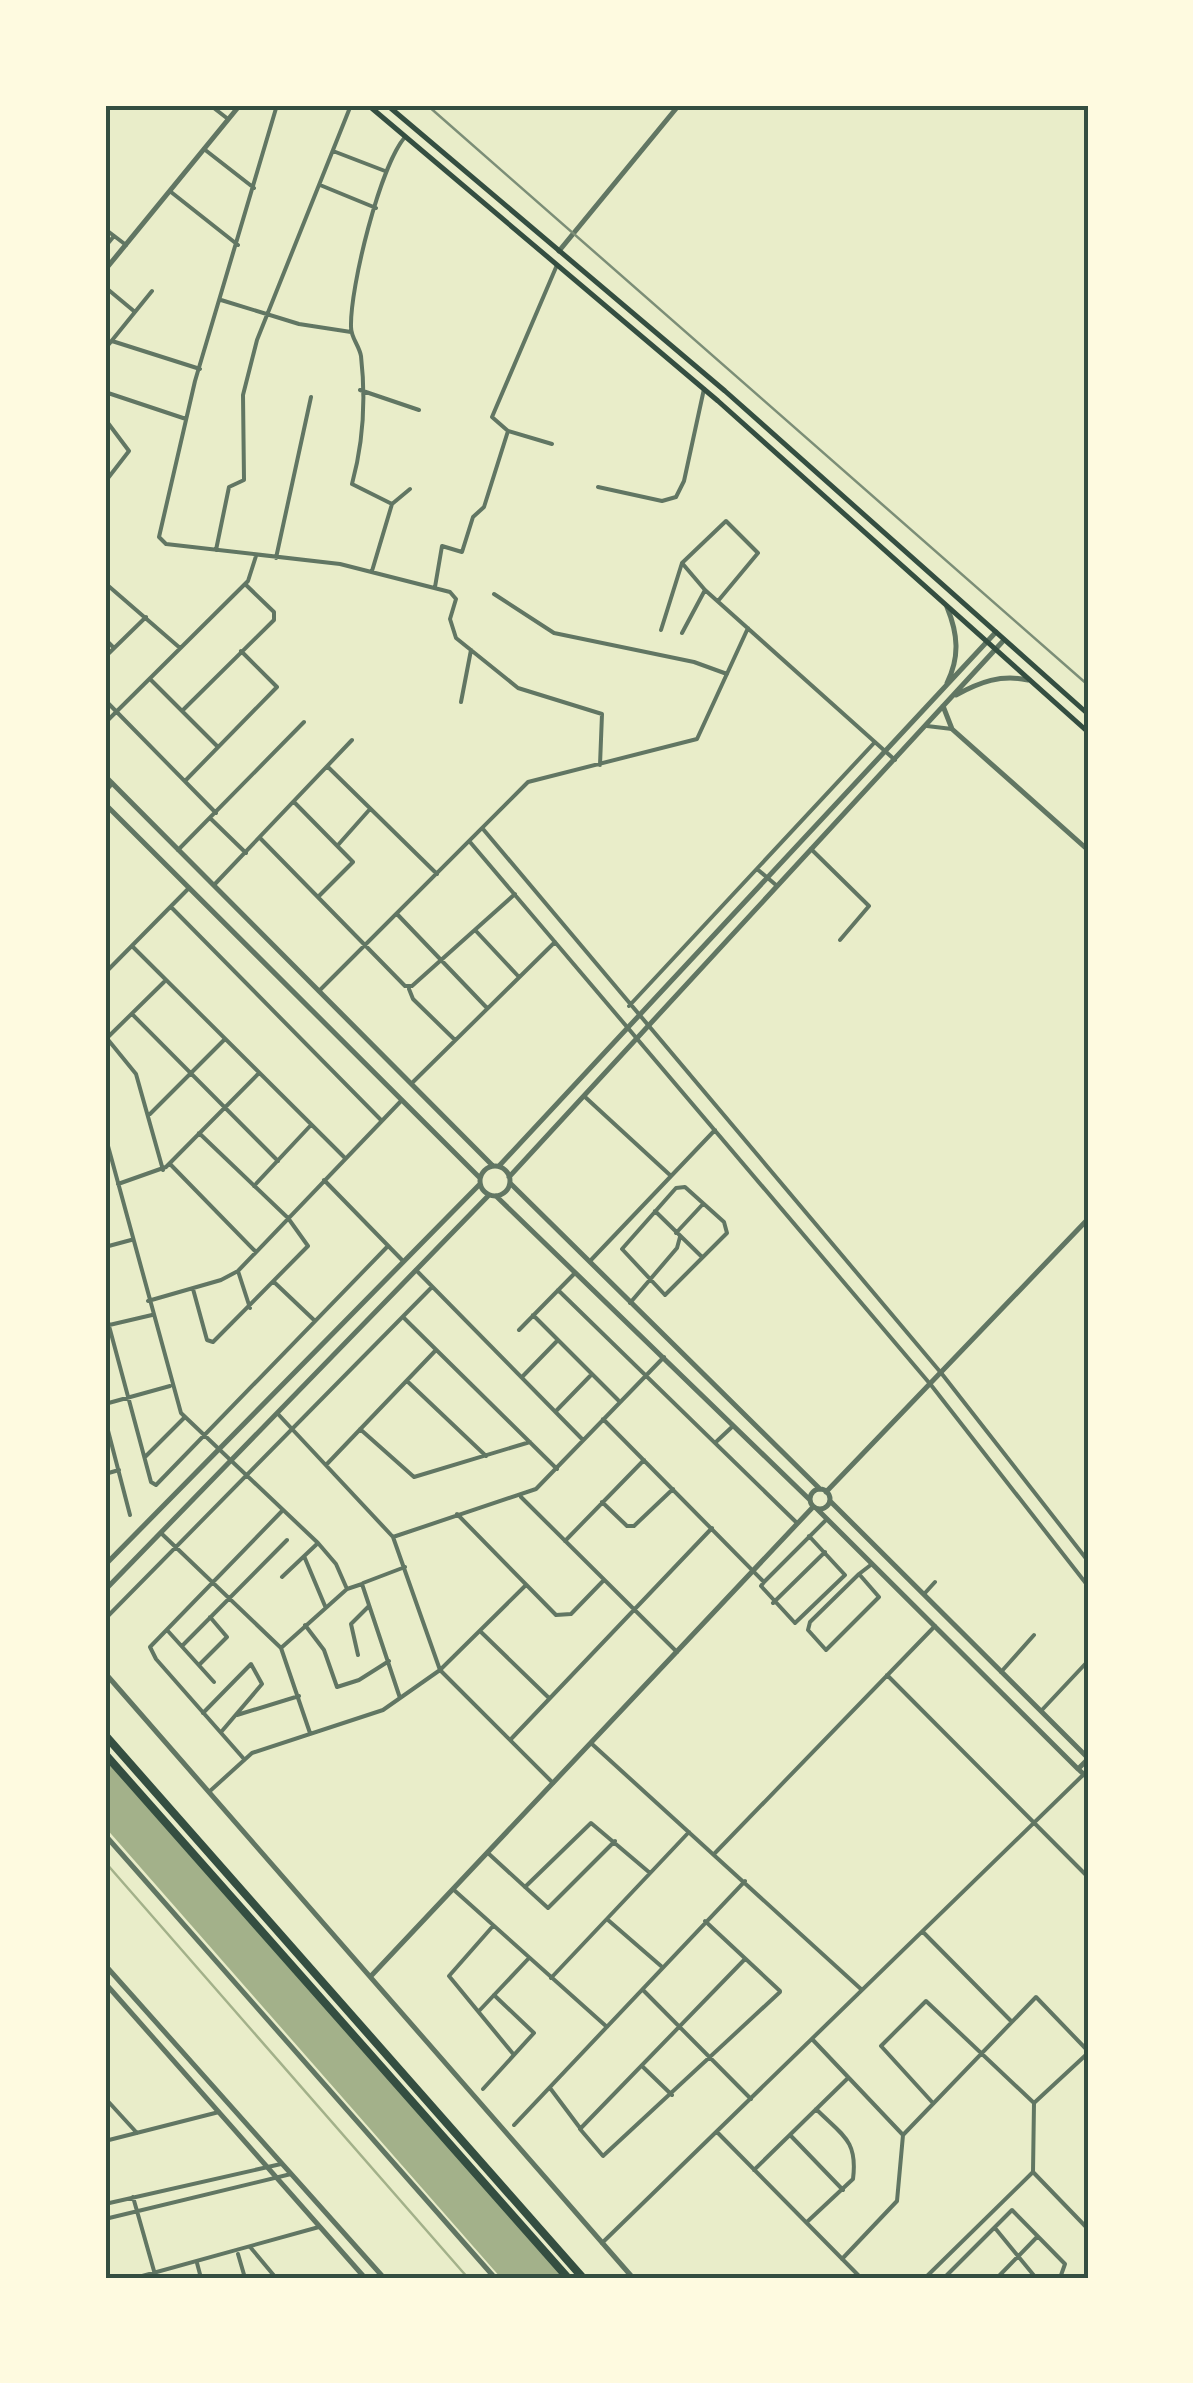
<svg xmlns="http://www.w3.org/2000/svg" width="1193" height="2383" viewBox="0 0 1193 2383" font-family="'Fira Sans',sans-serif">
<rect width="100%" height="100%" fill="#e9edc9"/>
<path fill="#a3b18a" d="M105,1755L564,2278H501L105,1827Z"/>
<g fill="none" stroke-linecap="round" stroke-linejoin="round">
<path stroke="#a3b18a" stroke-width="2.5" d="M105,1862L468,2278"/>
<path stroke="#617663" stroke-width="4" d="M210,105L228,119
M277,105L195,381L159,537L166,544L340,564L450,592L456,599L450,619L456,638L518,688L602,714L600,765
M204,149L254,188
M333,151L385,171
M320,185L376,208
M171,192L238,245
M105,229L126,245
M105,247L114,236
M105,287L135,312
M221,300L299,324L351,332
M112,341L200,369
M105,349L152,291
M360,390L419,410
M105,392L186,419
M105,419L129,451L105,482
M552,444L508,431L492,417L557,265
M598,487L662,501L676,497L684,481L704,389
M392,504L352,484C364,440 366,400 361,356C359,345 351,338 351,327C350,287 380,166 405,137
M216,550L229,487L244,480L243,395L257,340L351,105
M276,558L311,397
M682,563L705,590L895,760
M372,571L392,504L410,489
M105,583L180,648
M435,587L442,546L462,552L473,517L484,507L508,431
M494,594L554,633L694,662L727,674
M661,630L682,563L726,521L758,553L718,601
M682,633L705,590
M105,639L114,648
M105,657L146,617
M151,680L218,747
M105,700L216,813
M461,702L471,650
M182,711L274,620V612L245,584
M105,723L248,581L256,556
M927,726L952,729
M328,767L437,874
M185,781L277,687L241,651
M294,802L353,862L318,897
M210,818L246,853
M483,829L942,1374L1088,1561
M260,838L405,986H412L515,894
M470,842L931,1385L1088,1586
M338,845L370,809
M811,849L869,906L840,940
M178,850L304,722
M757,869L776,885
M214,885L352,740
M171,907L381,1120
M397,914L487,1008
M475,930L519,977
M132,946L344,1157
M105,973L189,888
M409,989L413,999L455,1040
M319,991L528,782L697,739L748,628
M629,1006L875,742
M132,1014L278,1161
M105,1036L136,1074L163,1170
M107,1038L164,982
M413,1082L555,942
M584,1096L671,1176
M150,1114L225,1039
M105,1135L181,1413L318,1543L336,1564L347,1589
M170,1164L256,1252
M324,1180L403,1261
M118,1184L166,1167L259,1073
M254,1186L311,1125
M685,1187L724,1222L727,1233L665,1295L622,1249L676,1188Z
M655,1211L702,1257
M676,1233L703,1204
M105,1247L131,1240
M591,1260L715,1130
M416,1270L583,1440
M238,1271L250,1308
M274,1282L314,1320
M193,1289L207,1340L213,1342L308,1246L288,1218L199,1133
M558,1290L797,1523
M148,1301L221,1280L238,1271L401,1101
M630,1303L677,1248L680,1237
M105,1311L151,1482L156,1485L388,1246
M533,1315L618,1400
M404,1318L557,1469
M105,1326L152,1315
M519,1330L574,1274
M523,1376L558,1340
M407,1381L486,1456
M105,1404L170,1386
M557,1410L592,1374
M278,1414L393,1537L440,1670L553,1783
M105,1419L130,1515
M603,1419L764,1582
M360,1429L414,1477L530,1442
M717,1441L733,1426
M145,1457L184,1418
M326,1465L436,1350
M105,1474L119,1470
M521,1497L677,1652
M602,1502L627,1526H634L673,1489
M457,1514L556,1615L571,1614L604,1580
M105,1533L107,1541
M162,1534L281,1648L310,1733
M809,1536L845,1575L795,1623L761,1586L764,1582L827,1519
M393,1537L536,1489L664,1357
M565,1541L644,1460
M304,1556L325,1606
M859,1574L879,1597L826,1650L808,1630L810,1622L859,1574L872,1564
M282,1577L318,1543
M363,1583L405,1567
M925,1593L935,1582
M773,1603L825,1552
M105,1619L432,1287
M305,1625L324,1650L337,1687L359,1680L389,1661
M167,1630L214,1682
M481,1632L549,1698
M182,1646L287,1540
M281,1648L347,1589L362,1584L400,1698
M358,1655L351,1624L369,1606
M199,1665L227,1637L210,1617
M1001,1672L1034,1635
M887,1675L1088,1877
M1041,1711L1088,1661
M203,1713L251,1664L262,1684L222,1731
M237,1715L299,1696
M512,1738L712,1528
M592,1744L862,1990
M244,1759L156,1659L150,1647L283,1510
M210,1791L252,1753L383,1710L440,1670L526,1585
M715,1853L935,1626
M489,1854L548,1908L615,1841
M525,1887L591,1823L650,1873
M454,1890L607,2027
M608,1920L661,1966
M705,1921L780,1991V1992L603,2156L580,2129L745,1959
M493,1926L449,1976L514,2055
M923,1932L1011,2021
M551,1978L689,1832
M643,1990L751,2099
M479,2011L529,1958
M812,2039L903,2135
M643,2067L672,2095
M550,2088L580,2128
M483,2089L534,2033L494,1995
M105,2098L137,2133
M932,2102L881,2046L926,2001L1034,2103
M514,2125L745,1881
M717,2132L861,2278
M791,2136L843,2190
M105,2141L219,2112
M754,2170L847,2079
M1033,2172L1088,2229
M133,2197L156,2278
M105,2204L281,2164
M105,2219L291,2174
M808,2221L853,2179C858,2140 842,2135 816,2109
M995,2228L1036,2278
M602,2243L1082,1776
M251,2248L276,2278
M238,2254L245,2278
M842,2259L897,2201L903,2135L1036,1997L1088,2051
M197,2263L201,2278
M135,2278L319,2227
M925,2278L1033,2172L1034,2103L1088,2053
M944,2278L1012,2210L1065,2264L1060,2278
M997,2278L1037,2237"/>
<path stroke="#617663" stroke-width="5" d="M559,251L679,105
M105,270L240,105
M947,683C960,657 958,634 947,607
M956,695C980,682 1001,674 1028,680
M943,706L952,729L1088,850
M105,776L493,1166
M105,791L112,783
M105,804L480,1178
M480 1181a15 15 0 1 1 30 0a15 15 0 1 1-30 0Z
M499,1166L996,632
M509,1177L1004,640
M510,1183L820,1489
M496,1196L809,1499
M810 1499a10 10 0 1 1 20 0a10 10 0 1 1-20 0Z
M826,1492L1088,1219
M830,1501L1088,1758
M817,1509L1078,1769
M105,1565L480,1184
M105,1590L489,1195
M105,1673L633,2278
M1088,1759L1078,1769L1088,1778
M105,1835L495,2278
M105,1965L384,2278
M371,1976L813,1507
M105,1983L365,2278"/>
<path stroke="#344e41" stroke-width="5" d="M368,105L718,401L1088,732
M387,105L725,391L1088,714"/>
<path stroke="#344e41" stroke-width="8" d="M105,1735L583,2278
M105,1754L568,2278"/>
<path stroke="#7c8e77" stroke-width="2.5" d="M427,105L1088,685"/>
</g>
<rect width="1193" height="2383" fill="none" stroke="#fefae0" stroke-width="215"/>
<rect x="108" y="108" width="978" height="2168" fill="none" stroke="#344e41" stroke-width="4"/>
</svg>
